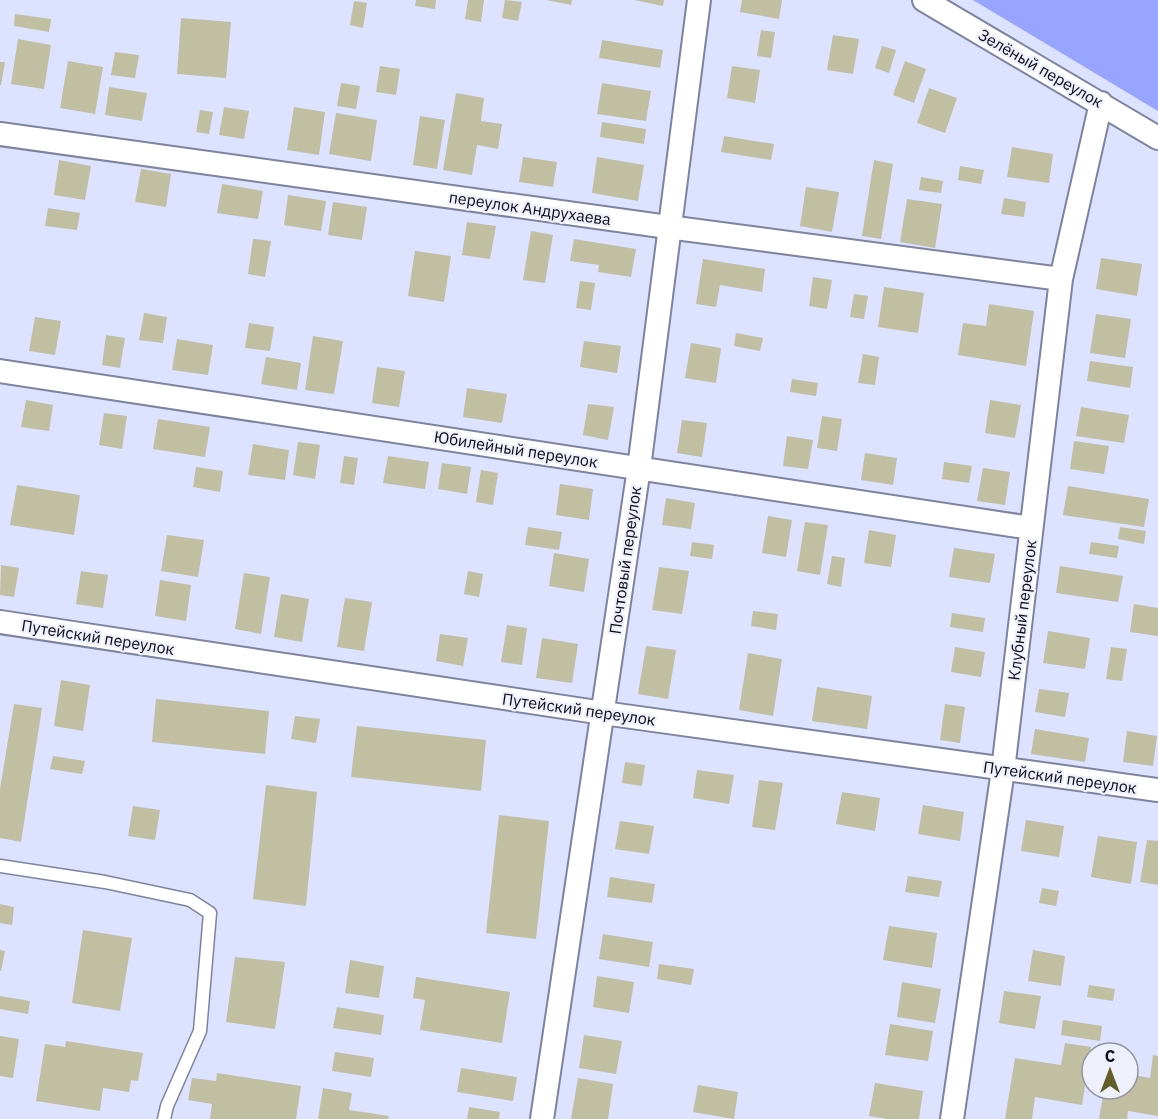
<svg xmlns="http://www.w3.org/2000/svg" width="1158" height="1119" viewBox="0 0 1158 1119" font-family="'IBM Plex Sans',sans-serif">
<rect width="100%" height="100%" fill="#dce2ff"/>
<path fill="#97a5fe" d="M973,0H1158V111Z"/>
<path fill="#c1bfa2" d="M416,0H436L435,9L415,6Z
M468,0H484L481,22L465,19Z
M505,0L522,2L518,21L502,18Z
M546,0H572L571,5Z
M634,0H664L663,6Z
M742,0H782L779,19L740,12Z
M354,1L367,3L363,28L350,25Z
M15,14L51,19L49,32L14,26Z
M181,18L231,22L226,78L177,74Z
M761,30L775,32L771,58L757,56Z
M833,35L859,39L853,74L827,70Z
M18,39L51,45L44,89L11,84Z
M602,40L663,50L660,68L599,58Z
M882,46L896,50L889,73L875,68Z
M115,52L139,55L135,78L111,75Z
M68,61L103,67L95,114L60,108Z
M905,61L926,69L914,103L893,95Z
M0,62H5L1,85H0Z
M380,66L400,69L396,95L376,92Z
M732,66L760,70L755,103L727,98Z
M341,83L360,86L356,109L337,106Z
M602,83L651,91L646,121L597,114Z
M109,87L147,93L142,121L105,115Z
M929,88L957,98L945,133L917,123Z
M456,93L484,98L481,121L502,124L498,149L477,145L472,175L443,170Z
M224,107L249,111L244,139L219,135Z
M294,107L325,112L319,155L287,150Z
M200,110L213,112L209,134L196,132Z
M336,113L377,120L371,161L329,154Z
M420,116L445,120L437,169L413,165Z
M602,122L646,129L644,144L600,137Z
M724,136L774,144L771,160L721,152Z
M1012,147L1053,154L1049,183L1007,177Z
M523,157L557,162L553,187L519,182Z
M597,157L644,165L638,201L592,193Z
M59,160L91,166L85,200L54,195Z
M874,160L893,164L881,239L862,236Z
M960,166L984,170L981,184L958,180Z
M141,169L171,174L166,207L135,202Z
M921,177L943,181L941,193L919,190Z
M222,184L263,191L258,219L217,213Z
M806,187L839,192L832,232L800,226Z
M288,195L326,201L321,231L284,225Z
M1004,198L1026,202L1024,217L1001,214Z
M907,199L942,204L935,248L900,242Z
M333,202L367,207L362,240L328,235Z
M48,208L80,213L77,230L45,226Z
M467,222L496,226L490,259L462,255Z
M531,231L553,235L545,283L523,280Z
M253,239L271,241L265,277L248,274Z
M574,239L636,249L631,277L598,272L599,265L570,261Z
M415,251L451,256L444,302L408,296Z
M1101,258L1142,264L1137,296L1096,289Z
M703,259L765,269L762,292L720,285L716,307L696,304Z
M813,277L832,280L827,309L809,306Z
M580,281L595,283L591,310L576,308Z
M884,287L924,293L918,333L878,327Z
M854,294L868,296L864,319L850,317Z
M989,304L1034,311L1026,366L958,355L963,323L986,326Z
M144,313L167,317L163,343L139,340Z
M1096,314L1131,319L1125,358L1090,353Z
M35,317L61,321L55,355L29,351Z
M249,323L274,327L270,351L245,348Z
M736,333L763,338L760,351L734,346Z
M106,335L125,338L120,368L102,365Z
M313,336L343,341L334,394L305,390Z
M177,339L213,345L208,375L172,370Z
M584,341L621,346L617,373L580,367Z
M691,343L721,348L716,383L685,378Z
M863,354L879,357L875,385L858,383Z
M266,357L301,363L297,390L261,384Z
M1090,361L1133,367L1130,388L1087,381Z
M377,367L405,371L399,407L372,403Z
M792,379L818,383L816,396L790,392Z
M467,388L507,394L502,423L463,417Z
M26,400L53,405L49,431L21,427Z
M990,400L1021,405L1015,438L985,433Z
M588,404L614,407L608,440L583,435Z
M1081,407L1129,415L1124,443L1076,436Z
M104,413L127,416L122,449L99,445Z
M822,416L842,419L837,451L817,448Z
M158,419L210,427L205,457L153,449Z
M682,420L707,423L702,457L677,453Z
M787,436L813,440L808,469L783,466Z
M1074,441L1109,446L1104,474L1070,469Z
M298,442L320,445L315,479L293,475Z
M253,444L289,450L285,480L248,475Z
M865,453L897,458L893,485L861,480Z
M344,456L358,458L354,485L340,483Z
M388,456L429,462L425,489L383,483Z
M944,462L972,466L969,483L942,479Z
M442,463L471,467L467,494L438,489Z
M196,467L223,471L220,492L193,487Z
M983,468L1010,472L1005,505L977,501Z
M481,470L498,473L493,505L476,502Z
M560,484L593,489L589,520L556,515Z
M17,485L80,495L74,535L10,525Z
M1068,486L1149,499L1144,527L1063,515Z
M666,498L695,503L691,529L662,525Z
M768,516L792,520L786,557L762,553Z
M805,522L828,525L820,575L797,571Z
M528,527L562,532L559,550L525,545Z
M1120,527L1146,531L1144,544L1118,539Z
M869,530L896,535L891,567L864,563Z
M167,535L204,540L198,577L161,571Z
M692,542L714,545L712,559L690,556Z
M1091,542L1119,546L1117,558L1089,554Z
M954,548L995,554L990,583L949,577Z
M554,553L589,559L584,592L549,586Z
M832,556L845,558L841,587L827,584Z
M1,565L19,568L14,597L0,595Z
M1060,566L1123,576L1118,602L1056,593Z
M659,567L689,571L682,614L652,610Z
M81,571L108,575L103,608L76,604Z
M468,571L483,574L479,597L464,594Z
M244,573L270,577L261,634L235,629Z
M160,580L191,585L186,621L155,616Z
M281,594L309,599L302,642L274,637Z
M345,598L372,602L364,651L337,647Z
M1134,604L1158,608V636L1130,632Z
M753,611L778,614L776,630L751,626Z
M952,613L985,618L983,632L950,627Z
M507,625L527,628L522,665L501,662Z
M1048,631L1090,638L1085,669L1043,663Z
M440,634L468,638L463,666L436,661Z
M542,638L578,644L572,683L536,678Z
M646,646L676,650L668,699L638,694Z
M955,647L985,652L981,677L951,672Z
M1111,647L1127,649L1122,681L1106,679Z
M748,653L782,659L773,716L739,710Z
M61,680L90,685L83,731L54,726Z
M817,687L872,696L867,729L812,721Z
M1039,689L1069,693L1065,717L1035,712Z
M156,699L269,711L265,754L152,742Z
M14,704L42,708L21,842L0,838V789Z
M945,704L965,707L960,743L940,740Z
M295,716L320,719L316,743L291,739Z
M357,726L486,740L481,791L351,777Z
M1035,729L1089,738L1085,762L1031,754Z
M1127,731L1157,736L1153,766L1123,762Z
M53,756L85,761L82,774L50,769Z
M625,762L645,765L642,786L622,783Z
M697,770L734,775L729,804L693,798Z
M759,780L783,783L775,830L752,827Z
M266,785L317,792L306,906L253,899Z
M842,792L880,798L875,831L836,824Z
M923,805L964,812L960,841L918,834Z
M133,806L160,810L155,840L128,836Z
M499,815L549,821L536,939L486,933Z
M1026,820L1064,826L1059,857L1021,851Z
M620,821L654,826L649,854L615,849Z
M1098,836L1137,842L1131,884L1091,877Z
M1147,840L1158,841V885L1140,882Z
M908,876L942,881L939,897L905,892Z
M610,877L655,884L652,903L607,897Z
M1042,888L1059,891L1056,906L1039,903Z
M0,904L14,907L12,925L0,923Z
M889,926L937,933L932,968L883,960Z
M83,930L132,938L120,1011L72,1003Z
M603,934L653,942L649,967L599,959Z
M0,950L5,951L1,971H0Z
M1033,950L1065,956L1061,986L1028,981Z
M235,957L285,962L275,1029L226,1022Z
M350,960L384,966L379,998L345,993Z
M659,964L694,969L691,985L657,979Z
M597,976L634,982L629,1013L593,1007Z
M416,977L510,992L502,1043L420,1030L425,1000L413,998Z
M902,982L941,989L935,1023L897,1017Z
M1089,985L1115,989L1113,1001L1087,997Z
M1004,991L1041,996L1035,1029L999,1023Z
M0,996L30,1001L28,1014L0,1009Z
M337,1007L384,1015L381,1035L333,1028Z
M1063,1020L1102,1026L1100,1041L1061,1035Z
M890,1024L933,1031L928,1061L885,1055Z
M584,1035L622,1041L616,1074L579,1068Z
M0,1036L19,1039L13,1078L0,1076Z
M66,1041L143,1053L138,1081L131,1080L129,1092L103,1088L100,1111L36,1101L45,1044L65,1047Z
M1065,1043L1091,1047L1082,1105L1035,1097L1032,1119H1005L1015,1058L1061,1065Z
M335,1052L374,1058L371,1077L332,1071Z
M1153,1055L1158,1056V1116L1128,1111L1127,1119H1099L1104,1089H1128V1074L1150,1078Z
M461,1068L517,1077L513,1101L457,1092Z
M217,1073L301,1086L296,1119H210L212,1104L188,1100L192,1078L216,1081Z
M578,1078L613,1084L608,1119H571Z
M875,1083L923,1091L919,1119H887L869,1116Z
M698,1085L738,1092L734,1119L693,1112Z
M323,1088L352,1093L349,1110L389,1116L388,1119H318Z
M469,1107L500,1112L499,1119H467Z"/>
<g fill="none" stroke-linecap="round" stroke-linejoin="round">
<defs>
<path id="service" d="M0,866L105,882L190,900L210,913L200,1031L167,1106L164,1119"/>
<path id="minor" d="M924,0L1158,138
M0,134L668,227L1061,279
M0,371L1031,528
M0,622L603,713L1158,790
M542,1119L639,468L699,0
M952,1119L1003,770L1061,279L1101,103"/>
</defs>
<use href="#service" stroke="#7e839e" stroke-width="15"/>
<use href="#minor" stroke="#7e839e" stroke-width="26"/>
<use href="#service" stroke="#fff" stroke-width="12"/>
<use href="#minor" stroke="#fff" stroke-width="22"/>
</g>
<g text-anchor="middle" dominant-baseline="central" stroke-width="4.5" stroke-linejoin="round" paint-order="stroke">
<g font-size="16" fill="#0a0b15" stroke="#eef0fc">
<text transform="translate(1041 68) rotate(30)">Зелёный переулок</text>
<text transform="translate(530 208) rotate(8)">переулок Андрухаева</text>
<text transform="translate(516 449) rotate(9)">Юбилейный переулок</text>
<text transform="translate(625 560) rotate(-82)">Почтовый переулок</text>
<text transform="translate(1022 610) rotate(-83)">Клубный переулок</text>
<text transform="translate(98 637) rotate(9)">Путейский переулок</text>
<text transform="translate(579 709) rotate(8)">Путейский переулок</text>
<text transform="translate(1060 777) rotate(8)">Путейский переулок</text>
</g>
</g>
<g transform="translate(1110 1071)"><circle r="28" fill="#eef0fc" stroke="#9394a0" stroke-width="1.5"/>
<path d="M0-4.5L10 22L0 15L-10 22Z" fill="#625d29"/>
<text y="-9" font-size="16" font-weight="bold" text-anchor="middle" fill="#0a0b15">С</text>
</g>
</svg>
